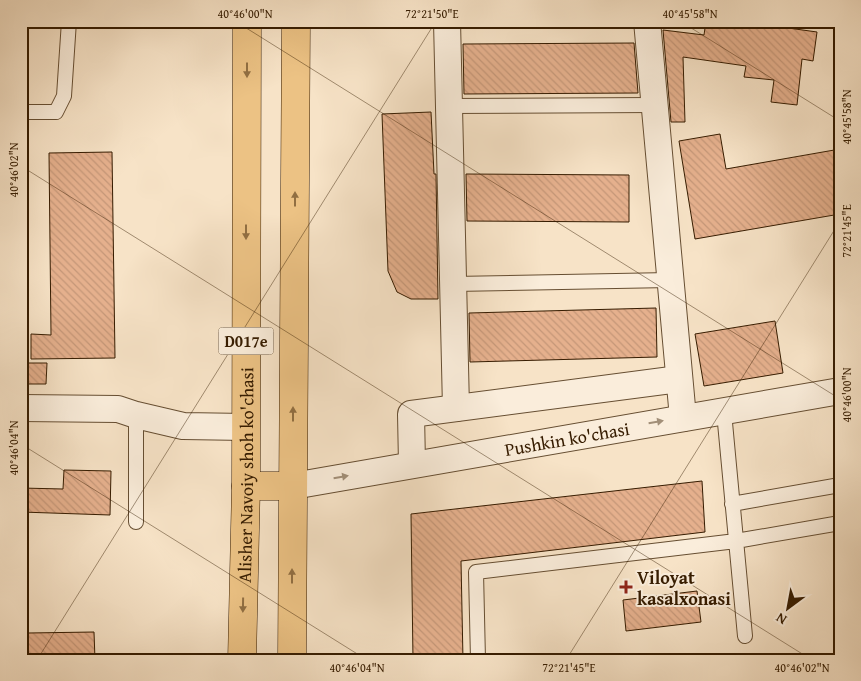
<svg xmlns="http://www.w3.org/2000/svg" width="861" height="681" viewBox="0 0 861 681" font-family="'Gentium Book Plus',serif">
<defs>
<pattern id="building-back-hatch" width="6" height="6" patternUnits="userSpaceOnUse" patternTransform="scale(1.25)"><rect width="6" height="6" fill="#e5b08d"/><path d="M-1 5l2 2M0 0l6 6M5-1l2 2" fill="none" stroke="#c59778"/></pattern>
</defs>
<rect width="100%" height="100%" fill="#f7e3c7"/>
<filter id="stains"><feTurbulence type="fractalNoise" baseFrequency=".004" numOctaves="4"/><feColorMatrix values="0 0 0 0 .2 0 0 0 0 .09 0 0 0 0 .02 0 0 0 .5 -.17"/></filter>
<radialGradient id="worn" r=".72"><stop offset=".6" stop-color="#630" stop-opacity="0"/><stop offset="1" stop-color="#630" stop-opacity=".3"/></radialGradient>
<path fill="url(#building-back-hatch)" stroke="#361c00" d="M706,21L743,26L744,21H781V27L817,32L813,61L802,59L797,105L771,102L774,80L744,77L746,66L683,57L685,122H671L663,30L704,35Z
M634,43L638,93L464,94L463,44Z
M431,112L434,174H436L438,299H411L397,292L388,271L382,114Z
M720,134L726,169L840,149V214L695,239L679,141Z
M112,152L115,358L31,359V334L51,335L49,153Z
M466,174L629,175V222L467,221Z
M656,308L657,357L470,362L469,313Z
M775,321L783,373L704,386L695,334Z
M21,363H47L46,384H21Z
M64,470L111,471L110,515L21,512V488L63,489Z
M702,481L705,532L461,561L463,660H413L411,514Z
M697,591L701,622L626,631L623,600Z
M94,632L95,660H21V638L28,633Z"/>
<g fill="none" stroke-linecap="round" stroke-linejoin="round">
<defs>
<path id="service" d="M449,106L654,105
M21,112H56L64,96L69,21
M453,284L670,280
M724,412L745,636
M732,504L840,485
M136,522V415
M478,660L476,572L736,541L840,523"/>
<g id="minor">
<path d="M447,21L456,408"/>
<path d="M647,21L683,418"/>
<path d="M21,408L118,409L136,415L183,426L246,427"/>
<path d="M412,464L411,414L679,379"/>
<path id="s1" d="M293,486L840,391"/>
</g>
<g id="primary">
<path d="M246,486H293"/>
<path id="s2" d="M242,660L246,486L247,21"/>
<path d="M292,660L296,21"/>
</g>
</defs>
<use href="#service" stroke="#664e32" stroke-width="16"/>
<use href="#minor" stroke="#664e32" stroke-width="28"/>
<use href="#primary" stroke="#361c00" stroke-width="29"/>
<use href="#service" stroke="#faeddb" stroke-width="14"/>
<use href="#minor" stroke="#faeddb" stroke-width="26"/>
<use href="#primary" stroke="#ecc284" stroke-width="28"/>
</g>
<defs><path id="oneway-solid" d="M-6-.8H1V-3.2L6.5 0L1 3.2V.8H-6Z" transform="scale(1.25)"/></defs>
<g fill="#916f42">
<use href="#oneway-solid" transform="translate(247 70) rotate(90)"/>
<use href="#oneway-solid" transform="translate(295 199) rotate(-90)"/>
<use href="#oneway-solid" transform="translate(246 232) rotate(90)"/>
<use href="#oneway-solid" transform="translate(293 414) rotate(-90)"/>
<use href="#oneway-solid" transform="translate(292 576) rotate(-90)"/>
<use href="#oneway-solid" transform="translate(243 605) rotate(91)"/>
</g>
<g fill="#a28f78">
<use href="#oneway-solid" transform="translate(656 422) rotate(-10)"/>
<use href="#oneway-solid" transform="translate(341 477) rotate(-10)"/>
</g>
<path fill="none" stroke="#361c00" stroke-width="1" stroke-opacity="0.45" d="M235,21L840,399M680,21L840,121M21,166L812,660M21,444L367,660M37,660L436,21M566,660L840,221"/>
<path fill="#8f2418" stroke="#faeddb" stroke-width="2" d="M623.5 579.5h5v5h5v5h-5v5h-5v-5h-5v-5h5z"/>
<g text-anchor="middle" dominant-baseline="central" stroke-width="4" stroke-linejoin="round" paint-order="stroke">
<rect fill="#faeddb" stroke="#715b42" stroke-width="1" x="218.5" y="327.5" width="55" height="27" rx="4"/>
<g font-size="16" font-weight="bold" fill="#361c00">
<text x="246" y="341">D017e</text>
</g>
<g font-size="18" fill="#361c00" stroke="#faeddb">
<text stroke="none"><textPath href="#s1" startOffset="278">Pushkin ko'chasi</textPath></text>
<text stroke="none"><textPath href="#s2" startOffset="185">Alisher Navoiy shoh ko'chasi</textPath></text>
</g>
<g font-size="18" font-weight="bold" fill="#361c00" stroke="#faeddb" text-anchor="start">
<text x="637" y="577">Viloyat<tspan x="637" dy="21">kasalxonasi</tspan></text>
</g>
</g>
<rect width="861" height="681" fill="none" stroke="#f7e3c7" stroke-width="55"/>
<g transform="translate(788 608) rotate(212)" stroke="#faeddb" stroke-width="4" paint-order="stroke">
<path d="M0-4L9 19L0 12L-9 19Z" fill="#361c00"/>
<text y="-8" font-size="14" font-weight="bold" text-anchor="middle" fill="#361c00">N</text>
</g>
<rect x="28" y="28" width="806" height="626" fill="none" stroke="#361c00" stroke-width="2"/>
<g font-size="12" text-anchor="middle" fill="#361c00">
<text x="245" y="18">40°46'00"N</text>
<text x="432" y="18">72°21'50"E</text>
<text x="690" y="18">40°45'58"N</text>
<text transform="translate(847 117) rotate(-90)" y="4">40°45'58"N</text>
<text transform="translate(14 170) rotate(-90)" y="4">40°46'02"N</text>
<text transform="translate(847 231) rotate(-90)" y="4">72°21'45"E</text>
<text transform="translate(847 395) rotate(-90)" y="4">40°46'00"N</text>
<text transform="translate(14 448) rotate(-90)" y="4">40°46'04"N</text>
<text x="357" y="672">40°46'04"N</text>
<text x="569" y="672">72°21'45"E</text>
<text x="802" y="672">40°46'02"N</text>
</g>
<rect width="100%" height="100%" filter="url(#stains)"/>
<rect width="100%" height="100%" fill="url(#worn)"/>
</svg>
